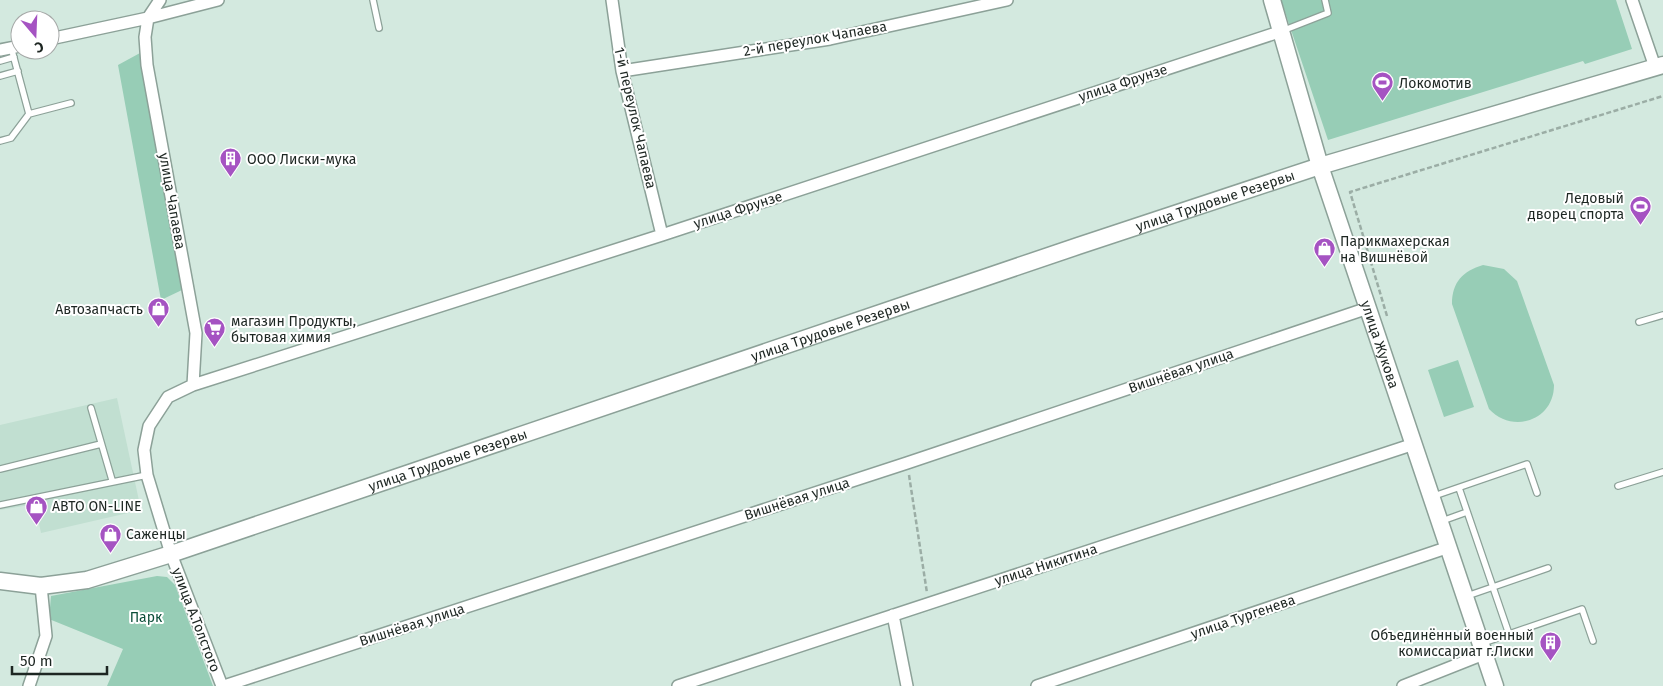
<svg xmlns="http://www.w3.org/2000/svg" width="1663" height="686" viewBox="0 0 1663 686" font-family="'Fira Sans',sans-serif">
<rect width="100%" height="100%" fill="#d3e9df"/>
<path fill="#c1dfd1" d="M117,398L141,510L41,533L35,504L0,510V425Z"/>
<path fill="#97cdb6" d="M1281,0H1616L1632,49L1585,64L1583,61L1328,140Z
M140,53L182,290L161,300L118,65Z
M1483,265L1504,269L1517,281L1554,385C1554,421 1512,434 1489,409L1452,304C1452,282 1463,271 1483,265Z
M1458,360L1474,407L1444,417L1428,370Z
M157,576L167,577L175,585L213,686H107L123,649L49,619L51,596Z"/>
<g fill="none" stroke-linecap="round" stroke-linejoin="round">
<defs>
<path id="lane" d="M373,0L379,28
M1282,31L1328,13L1325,0
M0,61L14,57
M0,76L18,71
M29,114L71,103
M0,141L11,138L29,114L11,47
M1639,322L1663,315
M91,408L112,480
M0,469L101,444
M1618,486L1663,472
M1459,488L1509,634
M1434,496L1527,464L1537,493
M0,505L147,475
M1442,521L1467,512
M1467,596L1548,568
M1483,643L1582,609L1593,641"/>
<path id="street" d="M160,0L148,18L145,37L147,65L196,333L193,385
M612,0L622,71L662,235
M1632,0L1655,67
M50,39L148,18L218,0
M0,50L20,46
M622,71L830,39L1007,0
M893,615L907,686
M29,686L46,636L41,586
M222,686L171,554L147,475L144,450L149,426L168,397L193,385L662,235L1282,31
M224,686L907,463L1368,308
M678,686L1414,444
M1037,686L1449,547
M1403,686L1484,654"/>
<g id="secondary">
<path id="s1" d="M1272,0L1320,166L1495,686"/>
<path id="s2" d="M0,581L41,586L87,580L171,554L1078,246L1320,166L1663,65"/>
</g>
</defs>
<use href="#lane" stroke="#8ca198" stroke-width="8"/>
<use href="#street" stroke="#8ca198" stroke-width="14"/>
<use href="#secondary" stroke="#8ca198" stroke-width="19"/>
<path stroke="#9bada5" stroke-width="2.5" stroke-dasharray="5 2.5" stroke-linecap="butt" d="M1387,316L1350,192L1663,96
M909,475L927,593"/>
<use href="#lane" stroke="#fff" stroke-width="5.5"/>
<use href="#street" stroke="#fff" stroke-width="11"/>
<use href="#secondary" stroke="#fff" stroke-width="16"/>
</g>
<defs>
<symbol id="stadium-pin" viewBox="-11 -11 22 30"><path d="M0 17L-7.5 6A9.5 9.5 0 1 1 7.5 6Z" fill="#a553c2" stroke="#fff"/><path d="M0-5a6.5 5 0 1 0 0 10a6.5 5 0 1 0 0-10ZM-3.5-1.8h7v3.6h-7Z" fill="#fff"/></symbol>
<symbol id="building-pin" viewBox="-11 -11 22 30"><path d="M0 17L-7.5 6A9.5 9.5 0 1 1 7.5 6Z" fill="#a553c2" stroke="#fff"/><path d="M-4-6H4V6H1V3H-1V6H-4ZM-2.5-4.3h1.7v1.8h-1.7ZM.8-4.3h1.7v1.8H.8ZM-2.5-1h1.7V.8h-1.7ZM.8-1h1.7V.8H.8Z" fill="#fff"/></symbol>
<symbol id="shop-pin" viewBox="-11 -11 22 30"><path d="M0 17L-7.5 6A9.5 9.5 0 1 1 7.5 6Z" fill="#a553c2" stroke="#fff"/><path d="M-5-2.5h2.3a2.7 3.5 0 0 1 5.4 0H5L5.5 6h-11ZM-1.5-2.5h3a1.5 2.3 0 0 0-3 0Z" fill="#fff"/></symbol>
<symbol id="supermarket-pin" viewBox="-11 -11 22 30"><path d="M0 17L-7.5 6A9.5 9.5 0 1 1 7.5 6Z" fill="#a553c2" stroke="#fff"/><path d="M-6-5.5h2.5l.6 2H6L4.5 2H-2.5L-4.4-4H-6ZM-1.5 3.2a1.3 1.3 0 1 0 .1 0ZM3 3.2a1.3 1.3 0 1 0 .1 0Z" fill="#fff"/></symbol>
</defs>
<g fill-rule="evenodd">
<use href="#stadium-pin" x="1370" y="70" width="25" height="34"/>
<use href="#building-pin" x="218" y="146" width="25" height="34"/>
<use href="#stadium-pin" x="1628" y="194" width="25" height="34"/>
<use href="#shop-pin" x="1312" y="236" width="25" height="34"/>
<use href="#shop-pin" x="146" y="296" width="25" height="34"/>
<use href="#supermarket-pin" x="202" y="316" width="25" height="34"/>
<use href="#shop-pin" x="24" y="494" width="25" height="34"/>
<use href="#shop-pin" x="98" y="522" width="25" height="34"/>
<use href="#building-pin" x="1538" y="630" width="25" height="34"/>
</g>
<g text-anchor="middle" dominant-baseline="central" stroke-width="4" stroke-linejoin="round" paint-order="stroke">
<g font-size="14" fill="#1d2622" stroke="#fff">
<text transform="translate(815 39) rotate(-10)">2-й переулок Чапаева</text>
<text transform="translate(1123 83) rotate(-18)">улица Фрунзе</text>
<text transform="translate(635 118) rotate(77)">1-й переулок Чапаева</text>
<text transform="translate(172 201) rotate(80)">улица Чапаева</text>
<text stroke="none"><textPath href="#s2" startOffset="1278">улица Трудовые Резервы</textPath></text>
<text transform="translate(738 210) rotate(-18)">улица Фрунзе</text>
<text stroke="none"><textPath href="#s2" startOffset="872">улица Трудовые Резервы</textPath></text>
<text stroke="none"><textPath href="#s1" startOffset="361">улица Жукова</textPath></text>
<text transform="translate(1181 371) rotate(-19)">Вишнёвая улица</text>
<text stroke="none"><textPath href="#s2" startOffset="468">улица Трудовые Резервы</textPath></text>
<text transform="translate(797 499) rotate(-18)">Вишнёвая улица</text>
<text transform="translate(1046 565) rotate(-18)">улица Никитина</text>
<text transform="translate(1243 617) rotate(-19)">улица Тургенева</text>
<text transform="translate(196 620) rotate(69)">улица А.Толстого</text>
<text transform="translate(412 625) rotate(-18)">Вишнёвая улица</text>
</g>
<g font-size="14" fill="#1d2622" stroke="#fff" text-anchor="start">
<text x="1399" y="83">Локомотив</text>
<text x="247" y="159">ООО Лиски-мука</text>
<text x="1624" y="198" text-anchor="end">Ледовый<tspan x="1624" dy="16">дворец спорта</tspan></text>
<text x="1340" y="241">Парикмахерская<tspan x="1340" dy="16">на Вишнёвой</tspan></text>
<text x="143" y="309" text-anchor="end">Автозапчасть</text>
<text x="231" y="321">магазин Продукты,<tspan x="231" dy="16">бытовая химия</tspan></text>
<text x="52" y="506">АВТО ON-LINE</text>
<text x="126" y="534">Саженцы</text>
<text x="1534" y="635" text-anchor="end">Объединённый военный<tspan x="1534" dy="16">комиссариат г.Лиски</tspan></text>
</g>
<g font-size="14" fill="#0c4e39" stroke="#fff">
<text x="146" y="617">Парк</text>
</g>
</g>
<g transform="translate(35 35) rotate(161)"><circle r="24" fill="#ffffff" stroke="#a5a8a7"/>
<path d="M0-4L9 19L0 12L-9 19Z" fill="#a553c2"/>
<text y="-8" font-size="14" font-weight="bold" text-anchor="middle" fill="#1d2622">С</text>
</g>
<path d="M12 666v8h95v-8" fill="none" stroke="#1d2622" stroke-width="2.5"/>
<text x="20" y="666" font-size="15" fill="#1d2622" stroke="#ffffff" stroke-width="4" paint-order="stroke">50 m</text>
</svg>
